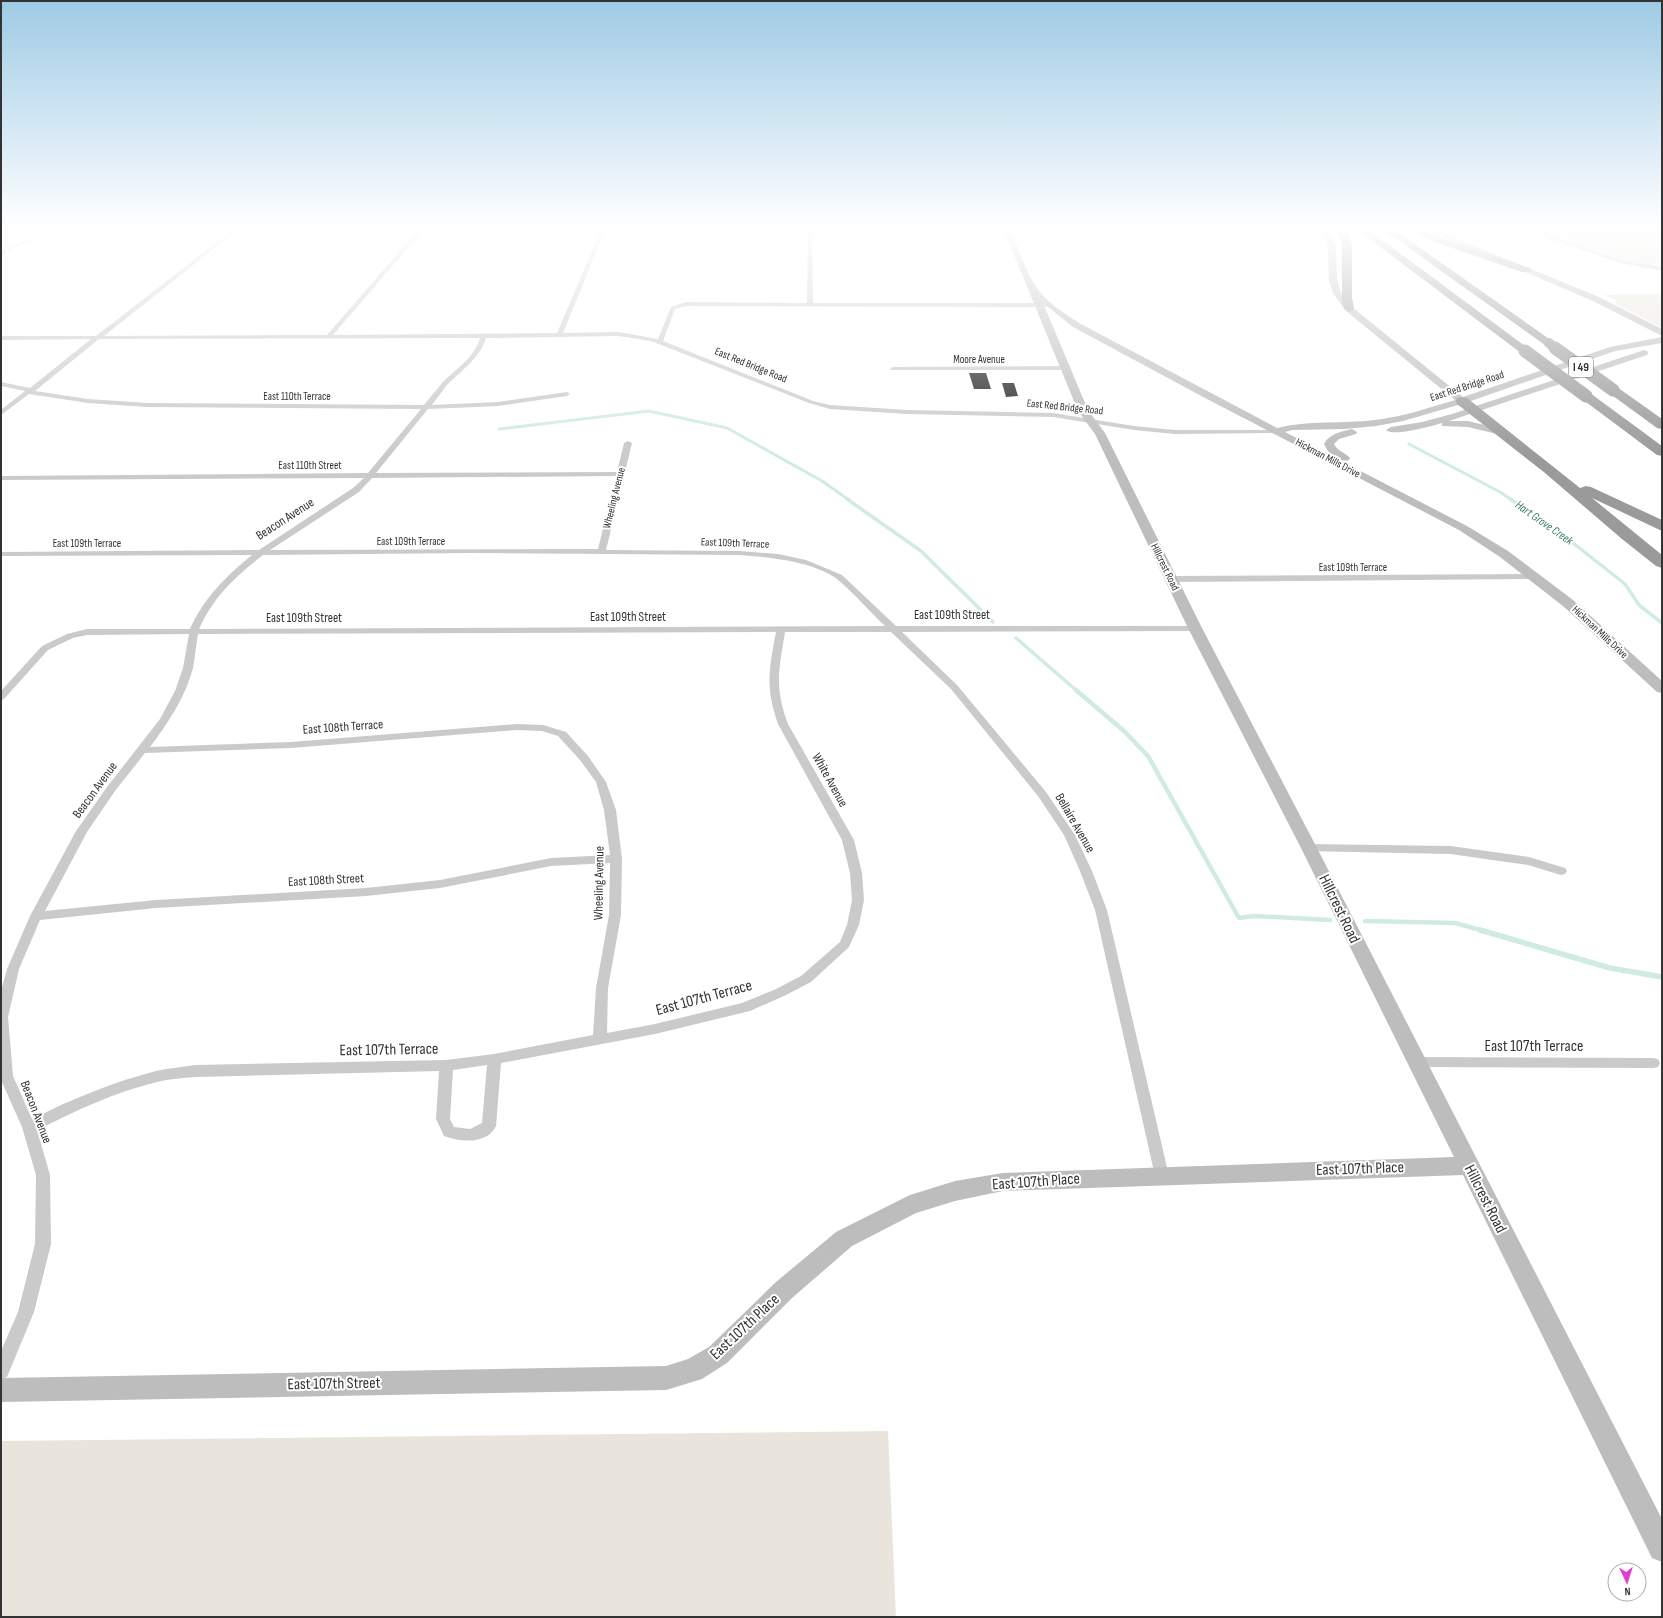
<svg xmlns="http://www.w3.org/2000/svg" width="1663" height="1618" viewBox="0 0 1663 1618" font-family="'Sofia Sans Condensed',sans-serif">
<rect width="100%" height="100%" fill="#fff"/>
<path fill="#e9e5dc" d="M1550,229H1624L1662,232V268L1631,263L1559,238L1549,231Z
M1662,294V328L1613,302L1618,301L1604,295Z
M888,1431L896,1617H1V1441Z"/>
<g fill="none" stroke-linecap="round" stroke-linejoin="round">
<path stroke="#d0ece0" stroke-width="3" d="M499,429L649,411L727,428L822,481L849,500
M1409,444L1500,492L1512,500"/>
<path stroke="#d0ece0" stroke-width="3.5" d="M847,499L921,551L993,622
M1510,499L1554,528L1625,584L1639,605L1662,623
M1016,638L1077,691"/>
<path stroke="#d0ece0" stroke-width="4.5" d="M1076,690L1124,731L1148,756L1239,918L1254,916L1330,920
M1365,921L1455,923L1484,931"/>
<path stroke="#d0ece0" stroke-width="5.5" d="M1480,930L1610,968L1662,977"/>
</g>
<path fill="#1a1a1a" d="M969,373H986L991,389H974Z
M1002,383H1014L1018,396L1006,397Z"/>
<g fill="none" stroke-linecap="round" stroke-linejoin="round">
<path fill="#cacaca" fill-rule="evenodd" d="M235,228H240L104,336L327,335L420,228H425L333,335L557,333L602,228H606L563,333L618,332L658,339L671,307L686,302L807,303L808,228H812L813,303H1049L1052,305L1049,307L686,306L675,309L663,341L813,401L830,405L907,410L1053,413L1134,426L1175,430H1278L1279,431L1276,433L1175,434L1134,430L1053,417L907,414L830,409L809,403L651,341L618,336L486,338C480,358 462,370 447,385C442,391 437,398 432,405L498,402L567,392L570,394L567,396L498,406L428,409L376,473L617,472L624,443L628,441L632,443L606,550L739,551L778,554L806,560L842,575L896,626H1198L1200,628L1195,631L902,632L957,685L1046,792L1075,835L1092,871L1107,910L1169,1176L1167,1181L1162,1182L1157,1181L1155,1176L1095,910L1080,871L1064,835L1038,796L951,689L891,632H785C779,669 774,687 788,724L854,840L862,873L864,900L859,925L849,947L811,982L786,995L750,1011L655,1034L501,1063L496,1126C487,1145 460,1142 444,1136L436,1119L439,1071L196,1077C183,1078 169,1079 157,1082C115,1092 75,1111 37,1130L50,1175L51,1244L34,1312L7,1377L1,1379V1351L18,1312L35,1244L36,1175L22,1127L1,1080V991L7,969L30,916L76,831L107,787L160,719L175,691L183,668L189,634L87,635L73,638L48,650L4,699L1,700V691L42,646L67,634L87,629H190C204,598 226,576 252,555L1,556V552L259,550L353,488L364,478L1,480V476L368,473L421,409L148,407L88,403L29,394L1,415V410L25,391L1,386V382L30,388L91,339L1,340V336H96ZM480,338C475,357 456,369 442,383C436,390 430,398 424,405L148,403L88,399L35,391L99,339ZM616,476L598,549L270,550L359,492L372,478ZM470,553L739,555C768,557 813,561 837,579C854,593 869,611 885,626L199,629C213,597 236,576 263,555ZM776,632C769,669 765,687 778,724L842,840L850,873L852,900L847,925L840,942L801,976L776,989L742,1003L655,1024L607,1033L608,988L621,915L622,859L616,810L606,782L588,756L566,732L543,725L516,724L291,742L150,747C168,723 185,698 193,668C195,657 196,645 198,634ZM516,730L542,731L558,736L580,760L596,782L604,810L610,855L551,858L440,880L366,888L156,900L45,911L87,832L115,791L145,753L291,748ZM610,863L609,915L596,988L593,1035L494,1054L446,1060L196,1065C183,1067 169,1068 156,1071C113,1082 72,1099 32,1119L13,1076L8,1017L19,969L40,920L156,908L366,896L440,888L551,866ZM487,1065L482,1123L470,1129L454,1127L450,1119L453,1070Z
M1188,228H1194L1211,236L1207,237Z
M1542,228H1546V232L1554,237L1624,261L1662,267V271L1621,263L1550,239L1542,234Z
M1629,228L1662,230V232L1631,229Z
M893,367L1065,366L1068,368L1065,370H891L890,369Z
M1536,574L1539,575L1540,577L1539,579L1171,582L1167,579L1171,576Z
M1309,844L1450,846L1529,857L1565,868L1567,871L1565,874L1561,875L1528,865L1450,854L1305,851L1303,848L1305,845Z
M1416,1057L1653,1058L1658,1059L1660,1063L1658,1067L1653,1068L1416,1067L1411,1066L1409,1062L1411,1058Z"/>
<path fill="#bdbdbd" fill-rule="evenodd" d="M1003,228H1010C1018,248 1027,276 1040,292C1050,305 1066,314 1079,323L1277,428C1308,420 1342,424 1375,420C1402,417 1428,408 1455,400L1346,311L1333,293L1329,280L1328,248L1320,228H1327L1336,248L1337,280L1341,293L1352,307L1463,397L1610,347L1662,337V343L1615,351L1465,403L1403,421L1376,426L1344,429L1292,430L1285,432L1467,526L1508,551L1573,600L1662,681V693L1657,692L1563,606L1500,557L1459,530L1207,399L1073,327L1043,303L1088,410L1105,433L1202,628L1317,848L1662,1519V1562L1652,1558L1463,1175L1003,1191L955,1201L916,1213L852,1246L792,1298L727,1363L702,1379L666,1390L1,1402V1378L666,1366L688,1359L709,1347L776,1282L836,1232L910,1195L955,1181L1003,1173L1454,1157L1301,848L1188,628L1095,434L1078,411Z
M1422,228H1431L1599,297L1662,329V336L1593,301Z
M1644,350L1647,351L1648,353L1647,355L1449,421H1468L1505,430L1506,432L1505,434L1501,435L1468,427L1442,426V423C1432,426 1392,437 1386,430L1391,427L1422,422L1452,414Z
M1352,429L1357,432L1356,434L1339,439L1334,444C1338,452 1345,452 1350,458L1349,460C1338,463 1328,453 1324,444C1330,433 1341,432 1352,429Z"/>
<path fill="#9a9a9a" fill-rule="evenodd" d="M1336,228H1346L1352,245V298L1354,309L1349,312L1344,309L1342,298V245Z
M1355,228H1366L1529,349L1531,351L1529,353H1521Z
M1381,228H1392L1555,343L1553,345H1545Z
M1406,228H1419L1441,238L1530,268L1531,270L1530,272H1522L1435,242Z
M1613,386L1617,387L1662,419V429L1657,428L1609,393L1607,390L1609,387Z
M1586,392L1590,393L1662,446V456L1657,455L1582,399L1580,396L1582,393Z
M1462,397L1467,398L1580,488L1586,486L1591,487L1662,520V531L1592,498L1662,555V568L1656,566L1622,539L1545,473L1457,404L1456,401L1457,398Z"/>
<path stroke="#888" stroke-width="1.5" stroke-dasharray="2 1.5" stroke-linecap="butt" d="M1,253L53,228"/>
<path stroke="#9a9a9a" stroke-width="10" d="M1549,343L1556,349"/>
<path stroke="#9a9a9a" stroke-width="13" d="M1555,348L1613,390
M1525,351L1586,396"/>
</g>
<linearGradient id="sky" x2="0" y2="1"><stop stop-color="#9ecae5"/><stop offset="0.5" stop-color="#fff"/><stop offset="1" stop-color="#fff" stop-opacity="0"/></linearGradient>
<rect width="1663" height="455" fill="url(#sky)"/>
<g text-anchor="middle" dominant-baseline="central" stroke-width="4" stroke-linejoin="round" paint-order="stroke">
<g font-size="11" fill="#333" stroke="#fff">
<text x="979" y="359">Moore Avenue</text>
<text transform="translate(751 365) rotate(22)">East Red Bridge Road</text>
<text transform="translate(1467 386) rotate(-18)">East Red Bridge Road</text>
<text x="297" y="396">East 110th Terrace</text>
<text transform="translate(1065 407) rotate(6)">East Red Bridge Road</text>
<text transform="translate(1328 458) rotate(28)">Hickman Mills Drive</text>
<text x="310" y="465">East 110th Street</text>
<text transform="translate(614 498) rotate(-76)">Wheeling Avenue</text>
<text x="411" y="541">East 109th Terrace</text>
<text x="87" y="543">East 109th Terrace</text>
<text transform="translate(735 543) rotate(2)">East 109th Terrace</text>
<text transform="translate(1165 567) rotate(64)">Hillcrest Road</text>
<text x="1353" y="567">East 109th Terrace</text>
<text transform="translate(1600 632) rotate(43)">Hickman Mills Drive</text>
</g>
<rect fill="#fff" stroke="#707070" stroke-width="1" x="1569" y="357" width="24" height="20" rx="3"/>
<g font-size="12" font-weight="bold" fill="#333">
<text x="1581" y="367">I 49</text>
</g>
<g font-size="12" font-style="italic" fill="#3c8062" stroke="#fff">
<text transform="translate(1544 523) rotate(35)">Hart Grove Creek</text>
</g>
<g font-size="13" fill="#333" stroke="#fff">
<text transform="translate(285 519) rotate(-33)">Beacon Avenue</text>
<text x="952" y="615">East 109th Street</text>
<text x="628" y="617">East 109th Street</text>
<text x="304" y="618">East 109th Street</text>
<text transform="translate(343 727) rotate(-4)">East 108th Terrace</text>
<text transform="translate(830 780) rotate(61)">White Avenue</text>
<text transform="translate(95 790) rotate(-54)">Beacon Avenue</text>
<text transform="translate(1075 823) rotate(60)">Bellaire Avenue</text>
<text transform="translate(326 880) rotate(-3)">East 108th Street</text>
<text transform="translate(599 883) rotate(-89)">Wheeling Avenue</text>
<text transform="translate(36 1112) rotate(69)">Beacon Avenue</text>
</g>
<g font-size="16" fill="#333" stroke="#fff">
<text transform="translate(1339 909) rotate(64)">Hillcrest Road</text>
<text transform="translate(704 998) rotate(-15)">East 107th Terrace</text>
<text x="1534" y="1046">East 107th Terrace</text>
<text transform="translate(389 1050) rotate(-1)">East 107th Terrace</text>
<text transform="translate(1360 1169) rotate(-2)">East 107th Place</text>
<text transform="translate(1036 1182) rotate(-4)">East 107th Place</text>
<text transform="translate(1485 1199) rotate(63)">Hillcrest Road</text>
<text transform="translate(745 1327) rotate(-43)">East 107th Place</text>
<text transform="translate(334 1384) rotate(-1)">East 107th Street</text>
</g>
</g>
<rect width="1663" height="1618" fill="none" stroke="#333333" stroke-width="4"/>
<g transform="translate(1627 1582) rotate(176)"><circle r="19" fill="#ffffff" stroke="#adadad"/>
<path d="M0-3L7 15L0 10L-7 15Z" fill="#de40cd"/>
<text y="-6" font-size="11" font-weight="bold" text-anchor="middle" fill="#333333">N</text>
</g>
</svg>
